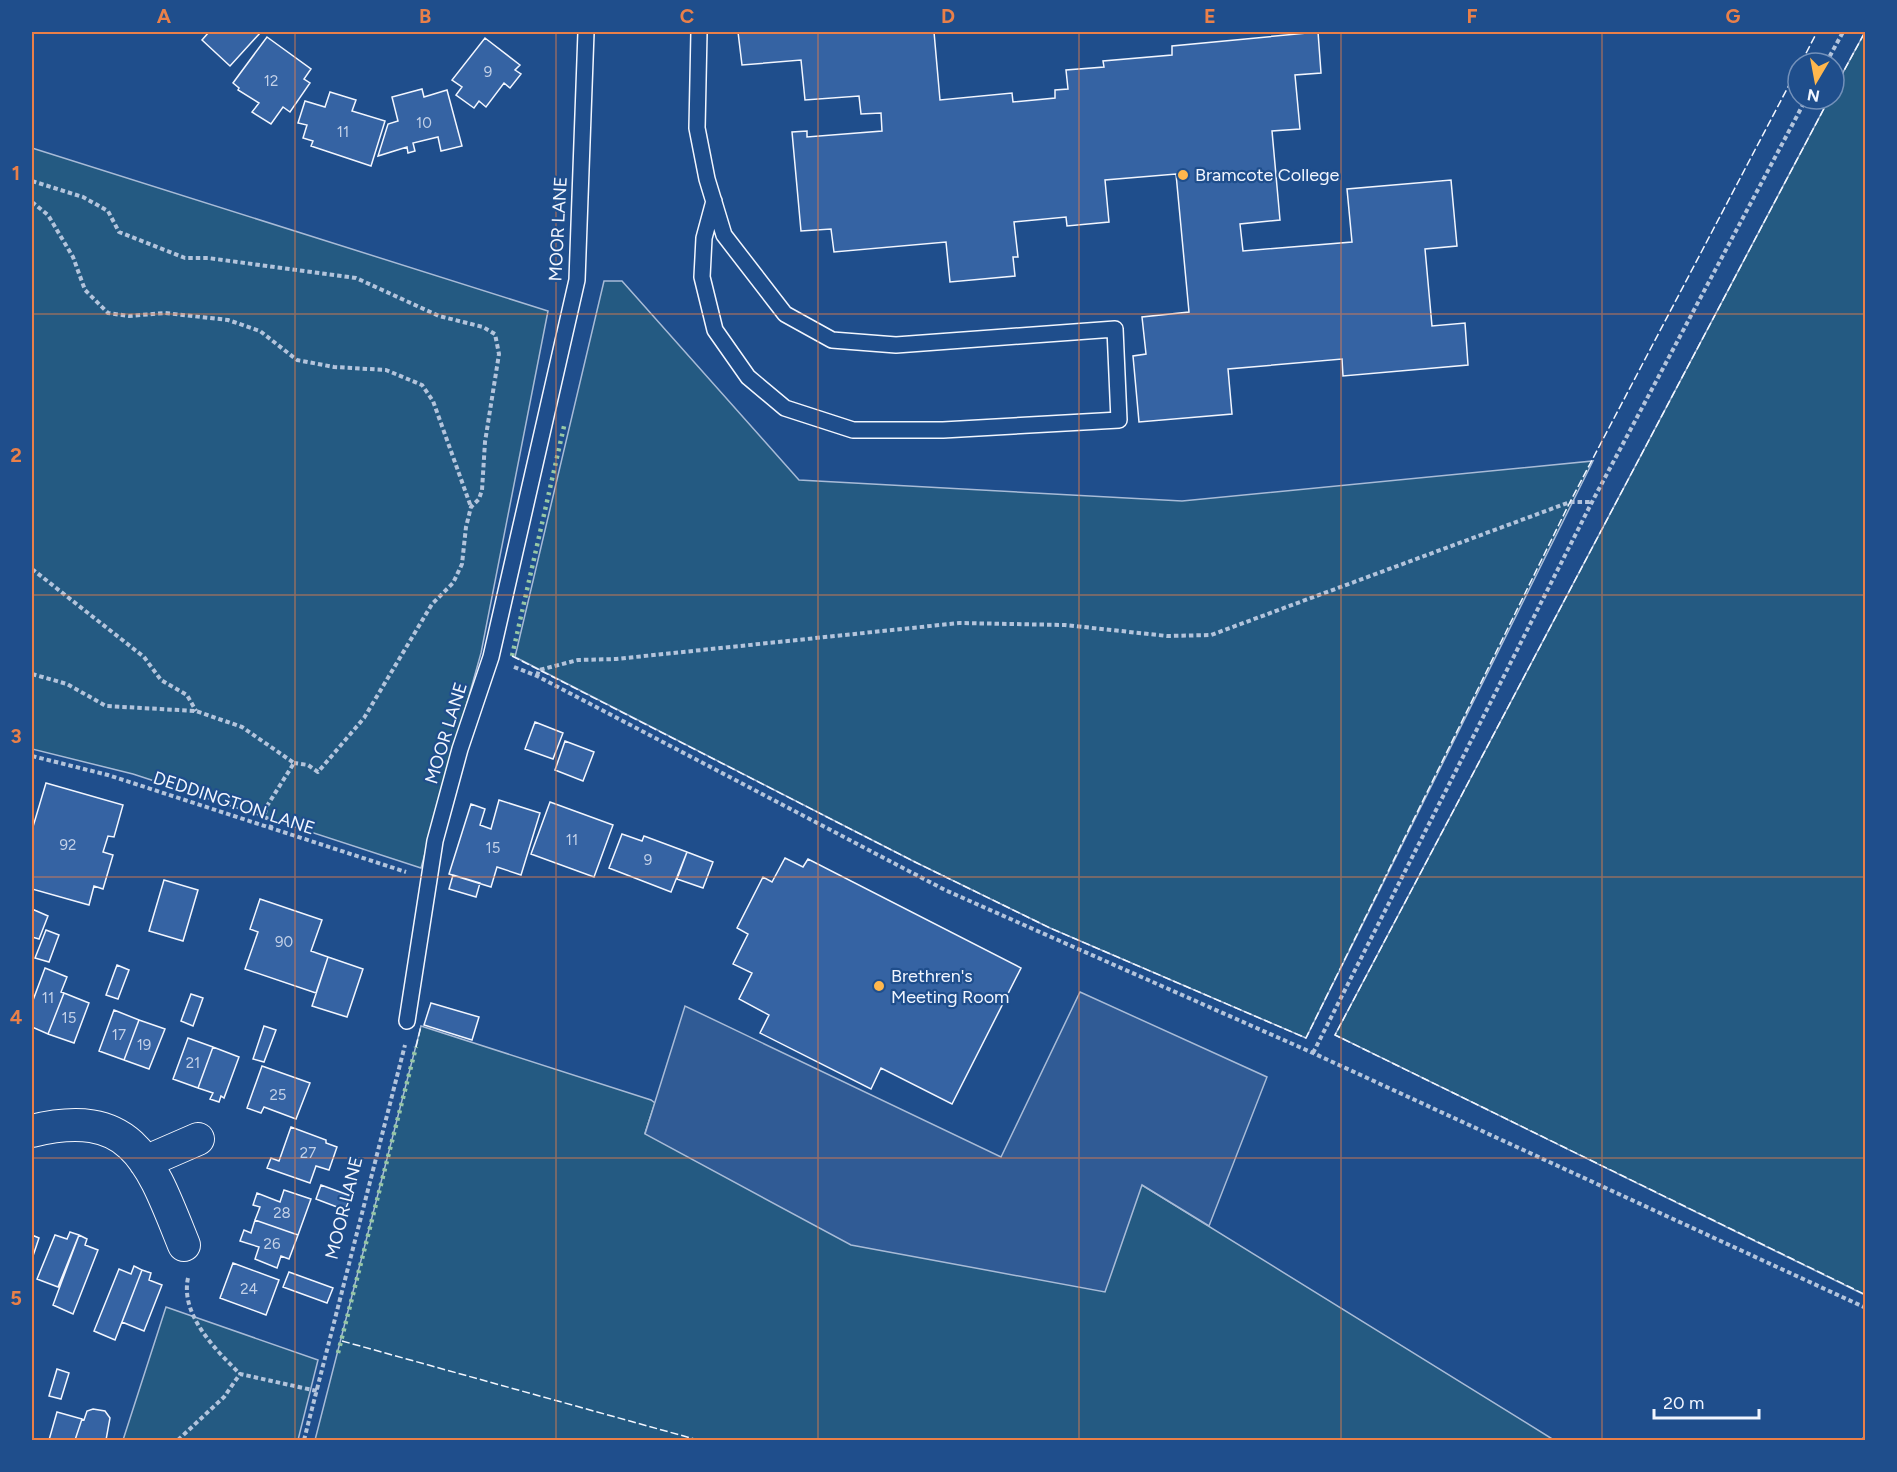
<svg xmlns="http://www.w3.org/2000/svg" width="1897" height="1472" viewBox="0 0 1897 1472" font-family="Figtree,sans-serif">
<rect width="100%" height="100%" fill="#1f4e8c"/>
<path fill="#245a82" stroke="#a8bbd7" stroke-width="1.5" d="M1865,32H1866L1865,1295L1335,1035L1829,99H1834V89Z
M32,148L548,311L481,653L421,868L133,774L32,749Z
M604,281H622L799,480L1182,501L1593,461L1306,1038L1050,928L915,862L515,657Z
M421,1026L651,1100L655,1103L645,1133L1142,1185L1554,1440H315Z
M166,1307L318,1360L298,1440H123Z"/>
<path fill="#305b95" stroke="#a8bbd7" stroke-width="1.5" d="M1080,992L1267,1077L1209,1226L1142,1185L1105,1292L851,1245L645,1134L685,1006L1001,1157Z"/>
<path fill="#3563a3" stroke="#f2f6ff" stroke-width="1.5" d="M209,32H261L230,66L202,40Z
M738,32H934L940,100L1012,93L1013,102L1055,98V90L1068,89L1066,70L1104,67L1103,61L1172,55V46L1318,32L1321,73L1295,75L1300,129L1272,131L1280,220L1240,224L1243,251L1352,242L1347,189L1451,180L1457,246L1425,249L1432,326L1465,323L1468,365L1343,376L1342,359L1228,369L1232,414L1139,422L1133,356L1146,354L1142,317L1189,312L1176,174L1105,180L1109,222L1067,226L1066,217L1014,222L1018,257H1013L1015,276L950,282L946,242L834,252L831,229L801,231L792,132L807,131V137L882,131L881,113L861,114L859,96L805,100L801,60L742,65Z
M267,37L311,69L304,79L310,83L290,112L283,107L271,124L252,112L259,103L238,90L239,88L233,83Z
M485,38L520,65L515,70L521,74L510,88L504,83L486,107L479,101L474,108L456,95L462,87L452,80Z
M422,89L424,97L447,90L462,146L441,151L438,137L413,143L415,151L408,153L407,147L378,156L388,124L398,121L392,97Z
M330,92L356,100L352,111L385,121L371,166L311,146L313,141L303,138L307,125L298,123L305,101L325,107Z
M535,722L563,733L553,759L525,749Z
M565,741L594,752L583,781L555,770Z
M46,783L123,805L114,837L108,836L103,852L113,855L103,889L94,886L89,905L32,889V830Z
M499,800L540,813L521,875L497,867L491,887L449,874L471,804L485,809L480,825L491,829Z
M550,802L613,825L594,877L531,854Z
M622,834L642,841L644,836L687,852L671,892L609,868Z
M687,852L713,862L703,888L677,879Z
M785,858L803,867L808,859L1021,968L952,1104L881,1068L871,1089L760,1033L769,1015L739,999L752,973L733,964L748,934L737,928L763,877L772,882Z
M453,875L480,883L476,897L449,889Z
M164,880L198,890L183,941L149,931Z
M260,899L322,920L311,951L328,957L316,993L245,969L258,932L250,929Z
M32,909L48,916L39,939L32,937Z
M46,930L59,935L49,962L35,958Z
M328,957L363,969L347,1017L312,1006Z
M117,965L129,970L118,999L106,995Z
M45,968L67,977L61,992L64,993L48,1034L32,1027V1003Z
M64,993L89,1003L74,1043L48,1034Z
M191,994L203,998L193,1026L181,1021Z
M431,1003L479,1017L472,1040L424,1025Z
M114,1010L139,1020L124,1060L99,1051Z
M139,1020L165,1029L149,1069L124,1060Z
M264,1026L276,1030L264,1062L253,1059Z
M188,1038L213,1047L198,1088L173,1079Z
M213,1047L239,1057L224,1098L221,1096L219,1102L210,1099L213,1093L198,1088Z
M262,1066L310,1083L296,1119L264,1107L261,1113L247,1108Z
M291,1127L326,1140V1143L337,1147L329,1170L316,1166L310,1183L267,1168L271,1158L279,1161Z
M321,1185L351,1196L345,1210L316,1199Z
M284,1190L311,1199L298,1235L255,1220L260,1207L253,1205L257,1193L280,1202Z
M255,1220L298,1235L289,1259L281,1256L277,1268L255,1259L259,1247L240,1241L244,1230L251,1233Z
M70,1232L79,1235L58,1287L37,1279L55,1235L67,1239Z
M32,1235L39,1238L32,1259Z
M79,1235L87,1239L85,1245L98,1250L73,1314L53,1305Z
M233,1263L279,1280L266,1315L220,1298Z
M134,1266L142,1270L115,1340L94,1331L119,1269L131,1274Z
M142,1270L151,1273L149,1280L162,1285L144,1331L122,1322Z
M289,1272L333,1288L327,1303L283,1287Z
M57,1369L69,1373L61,1399L49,1396Z
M93,1409L105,1411L110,1418L106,1440H75L82,1419L84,1420L87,1411Z
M57,1412L82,1419L75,1440H49Z"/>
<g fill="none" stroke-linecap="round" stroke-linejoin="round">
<defs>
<path id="lane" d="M699,32L697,128L707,179L724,235L785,314L832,340L896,345L1115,329L1119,420L943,430H853L785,408L748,377L715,330L702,277L704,238L714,201
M407,1021L435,841L460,749L491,657L577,280L586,32"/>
<path id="street" d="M32,1131C134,1106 151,1163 184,1245
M145,1162L198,1139"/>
</defs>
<use href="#lane" stroke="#f2f6ff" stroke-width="18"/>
<use href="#street" stroke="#f2f6ff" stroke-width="34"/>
<path stroke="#b3c4dc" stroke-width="4" stroke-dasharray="4.5 3" stroke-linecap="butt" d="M1826,63L1843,32
M32,181L83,197L108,211L119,232L185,258H208L356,278L439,316L483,327L495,334L499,354L485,442L482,490L479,499L471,507L466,527L462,564L453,583L432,604L364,718L318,772L308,765L294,763
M32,202L48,215L73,257L85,290L108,313L129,316L165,313L228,320L260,331L297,360L334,367L386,370L422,385L433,401L471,507
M32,569L144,657L161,680L187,695L196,711
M514,667L537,676L945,890L1313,1053L1866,1308
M32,674L67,684L106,706L196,711L242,727L294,763L267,806L264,817L273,820L270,829
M537,676L539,670L578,660L616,659L959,623L1065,625L1167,636L1211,635L1570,502H1592
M32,756L108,775L406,872
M1313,1053L1592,502L1806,99
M188,1278C180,1315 216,1350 240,1374
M178,1440L224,1397L240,1374L317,1391
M304,1440L405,1045
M1863,1440L1866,1437"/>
<use href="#lane" stroke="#1f4e8c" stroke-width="15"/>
<use href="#street" stroke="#1f4e8c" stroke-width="32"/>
<path stroke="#97c8a6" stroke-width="4.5" stroke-dasharray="3 4.5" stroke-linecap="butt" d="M512,656L565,422
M338,1353L416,1047"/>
<path stroke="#f2f6ff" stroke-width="1.5" stroke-dasharray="8 3" stroke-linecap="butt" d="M1801,63L1817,32
M1834,89L1865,32
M1829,99L1335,1035L1866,1295
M512,656L915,862L1050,928L1306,1038L1570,502L1798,68
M416,1047L421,1026
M342,1341L698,1440"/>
</g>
<path fill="none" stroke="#ea8049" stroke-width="1.5" stroke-opacity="0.55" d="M295,32V1440M556,32V1440M818,32V1440M1079,32V1440M1341,32V1440M1602,32V1440M32,314H1866M32,595H1866M32,877H1866M32,1158H1866"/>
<g fill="#ffb74d" stroke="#1f4e8c" stroke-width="2">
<circle cx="1183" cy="175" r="6"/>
<circle cx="879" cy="986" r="6"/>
</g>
<g text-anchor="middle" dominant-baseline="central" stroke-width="4.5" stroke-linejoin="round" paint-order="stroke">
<g font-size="15" fill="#c3d1e8">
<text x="488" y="72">9</text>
<text x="271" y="81">12</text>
<text x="424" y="123">10</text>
<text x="343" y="132">11</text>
<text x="572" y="840">11</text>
<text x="68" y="845">92</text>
<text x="493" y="848">15</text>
<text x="648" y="860">9</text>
<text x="284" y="942">90</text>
<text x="48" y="998">11</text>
<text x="69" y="1018">15</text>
<text x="119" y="1035">17</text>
<text x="144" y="1045">19</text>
<text x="193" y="1063">21</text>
<text x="278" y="1095">25</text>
<text x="308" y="1153">27</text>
<text x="282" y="1213">28</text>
<text x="272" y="1244">26</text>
<text x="249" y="1289">24</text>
</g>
<g font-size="18" fill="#f2f6ff" stroke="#1f4e8c" text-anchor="start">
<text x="1195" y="175">Bramcote College</text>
<text x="891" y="976">Brethren's<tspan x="891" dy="21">Meeting Room</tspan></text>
</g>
<g font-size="18" fill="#f2f6ff" stroke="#1f4e8c">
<text transform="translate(558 229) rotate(-87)">MOOR LANE</text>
<text transform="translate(446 733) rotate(-73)">MOOR LANE</text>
<text transform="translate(234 803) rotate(18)">DEDDINGTON LANE</text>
<text transform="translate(344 1208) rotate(-76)">MOOR LANE</text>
</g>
</g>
<rect width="1897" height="1472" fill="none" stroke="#1f4e8c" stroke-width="66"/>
<g transform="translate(1816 81) rotate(190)"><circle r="28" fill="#1f4e8c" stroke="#7391ba" stroke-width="1.5"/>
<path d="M0-4.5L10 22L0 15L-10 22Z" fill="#ffb74d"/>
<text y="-9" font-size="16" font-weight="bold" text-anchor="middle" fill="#f2f6ff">N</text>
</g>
<path d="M1654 1409v9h105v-9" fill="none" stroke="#f2f6ff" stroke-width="3"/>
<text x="1663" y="1409" font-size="18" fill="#f2f6ff" stroke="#1f4e8c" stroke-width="4.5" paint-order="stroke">20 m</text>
<rect x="33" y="33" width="1831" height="1406" fill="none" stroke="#ea8049" stroke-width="2"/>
<g font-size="20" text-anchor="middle" font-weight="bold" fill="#ea8049">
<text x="164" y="23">A</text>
<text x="425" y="23">B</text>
<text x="687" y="23">C</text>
<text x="948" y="23">D</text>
<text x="1210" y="23">E</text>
<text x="1472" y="23">F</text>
<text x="1733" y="23">G</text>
<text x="16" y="180">1</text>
<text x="16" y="462">2</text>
<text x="16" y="743">3</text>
<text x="16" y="1024">4</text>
<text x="16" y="1305">5</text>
</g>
</svg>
